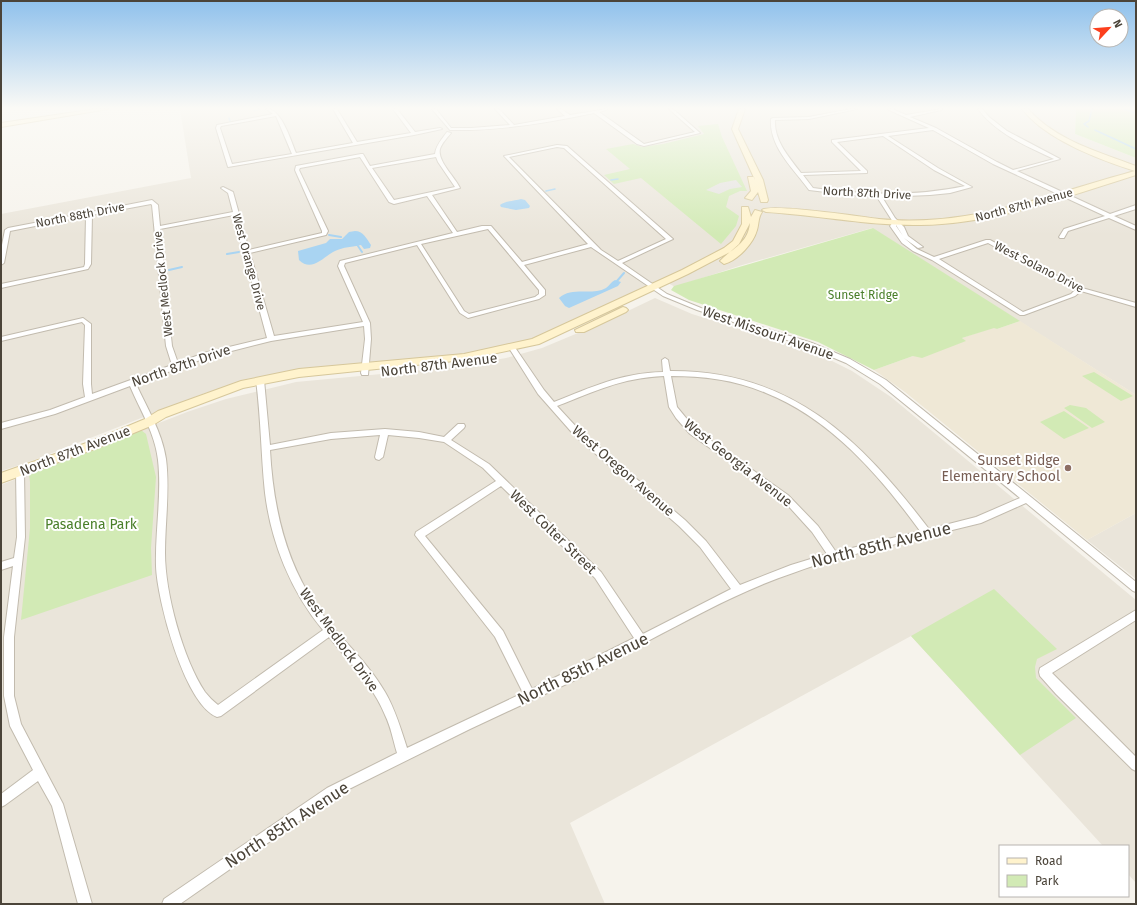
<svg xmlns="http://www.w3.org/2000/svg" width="1137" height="905" viewBox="0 0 1137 905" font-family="'Fira Sans',sans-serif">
<rect width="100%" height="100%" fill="#f6f3ec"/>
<path fill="#eae5da" d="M180,109H1076L1075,134L1136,158V395L872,228L739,266L675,287L663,280L542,336L513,344L456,355L235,384L205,393L29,462L1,471V214L191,178Z
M655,298L692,314L814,352L852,371L891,397L1136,600V883L1128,874V846H1103L911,636L570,823L605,904H1V485L187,412L226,399L296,382L456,367L506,358L542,348L609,320Z
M1136,513V579L1087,540Z"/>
<path fill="#efe8d6" d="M1020,321L1136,395V513L1087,540L905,392L874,370L913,356L965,341L962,338L994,327L997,329Z"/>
<path fill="#d2eab5" d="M1076,109H1136V158L1075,134Z
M718,124L722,137L747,191H740L729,196L726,207L739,216L736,226L721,244L641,178L614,184L604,175L630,169L606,149L633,144L642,147L663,144L704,134L698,126Z
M873,228L1020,321L997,329L994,328L962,338L966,341L922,358L913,356L874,370L818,342L689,300L671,290L674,286Z
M1094,372L1133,396L1121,401L1082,376Z
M1070,405L1086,408L1105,422L1092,428L1064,408Z
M1064,411L1089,428L1064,439L1040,422Z
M141,430L146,434L156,477L151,548L152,575L21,620L30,528V482L29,475Z
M994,589L1057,649L1037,659L1035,667L1036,678L1076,718L1020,755L911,636Z"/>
<path fill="#e5e3e0" d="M736,180L742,187L730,189L719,194L706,190L720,183Z"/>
<path fill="#a9d4f2" d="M521,199L525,200L530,206L529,208L516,210L501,207L500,205C504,201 515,201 521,199Z
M355,231C363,231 367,239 371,245L370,248L364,249L361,245C353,247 343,247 335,251C324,256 312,273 299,260L298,251L326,243L330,239H342L349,232Z
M615,280L621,282L618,286L569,308L565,306L559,298C572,286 592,296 606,288C609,286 611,282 615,280Z"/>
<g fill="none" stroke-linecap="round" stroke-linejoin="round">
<path stroke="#a9d4f2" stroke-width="1.5" d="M254,111L260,109
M229,118L230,121
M1088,127L1084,124L1089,121L1092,109
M1095,130L1136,149
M611,180L618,179
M546,191L555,189"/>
<path stroke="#a9d4f2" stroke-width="2" d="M329,235L341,237
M358,246L362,252
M227,254L239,252
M169,270L182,267
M617,281L624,273"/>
<path fill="#a9d4f2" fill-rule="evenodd" d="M1121,109H1127L1136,112V114Z"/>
<defs>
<path id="street" d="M266,109C281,107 291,141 296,153L353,143L333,109H337L357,142L411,133L393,109H397L415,132L440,128L442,129L414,135L228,167L216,128L217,125L273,114ZM276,116L292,154L232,164L220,128L221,126Z
M432,109H436L451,128H471L510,125L495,109H499L514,125L565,116L557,109H561L570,115L607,109L606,110L599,112L644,144L695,132L669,109H673L700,133L644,146L637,144L594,113C547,123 499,131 450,130Z
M851,109H857L809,119L775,120C774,141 789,157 801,173L861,171L832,142V140L929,128L889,110L888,109H892L906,115L942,109L941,110L910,117L936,128L997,162L1013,170L1054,159C1026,146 997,134 978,109H982L989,117L1007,131L1060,159L1017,171L1110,214L1136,205V209L1114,216L1136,226V230L1109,218L1068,231L1064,238H1060L1059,237L1064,229L1105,216L993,164L933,130L888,136L938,168L972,187L950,193L930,195L882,197L895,218L904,227L908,236L923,247L918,248L904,238L917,249L934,257L986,240H990L1037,266L1082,288L1136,303V307L1081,291L1075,296L1024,315H1020L932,260L913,251L902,243L890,226L893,222L877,197L851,195L809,190C794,169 769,147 771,119L773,118L809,117ZM883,136L934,170L965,186C914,197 864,195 813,188L803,175L867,173V171L837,142ZM896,225L903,236L896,226ZM988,243L1033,268L1076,289L1071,294L1023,312L939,259Z
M447,132L451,133C447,138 442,143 440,149C437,161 455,177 460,188L432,195L457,232L482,226H491L522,262L588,244L504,156L557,145L567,146L673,239L622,263L667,294L701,308L812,343L850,359L886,380L1136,582V592L1133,591L1026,503L981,523L932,535L928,538L925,537C881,548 836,557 793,573C742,590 694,617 646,642V644L641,645L573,681L470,729L335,796L180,904H162L164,899L327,788L397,753C393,740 391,727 385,715C373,685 349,662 329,637L221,716L217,717C184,704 157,599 156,566C155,531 162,495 158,460C155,433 140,410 130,386L55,414L1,429V423L50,410L85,397L83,384L85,325L82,322L1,341V337L83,318L91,324V384L92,394L172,365L166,346L152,205L151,204L92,215L91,264L88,269L1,288V284L84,267L85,264L86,216L10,231L4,263L1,265V250L5,230L8,228L86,213L89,211L91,212L152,200L158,205L160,226L233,212L228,193L221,188L223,187L233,192L249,250L322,233V231L295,170L296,166L361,154H363L370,166L435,154C436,145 442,139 447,132ZM557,147L564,148L666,239L618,261L601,250L509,157ZM360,157L389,202L394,204L427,196L453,233L340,261L338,266L363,322L274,336L250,253L326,235L328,231L299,170L300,168ZM436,157L438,162L455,187L394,200L372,168ZM234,215L267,338L204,353L178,363L172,346L160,229ZM488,229L539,290V294L535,297L469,314L464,311L421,244ZM417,245L460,313L468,318L539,299L545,295V290L524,265L591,247L663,296L697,310L808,347L846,363L880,384L1020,498L976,517L929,529C860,439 791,370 670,371L668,360L665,358L662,360L663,372C621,373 592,387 554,402L544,390L514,346H510L509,348L538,394L575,436L679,526L700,547L731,589L643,634L601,572L489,464L451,440L464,428L465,426L464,424H458L444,437L419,432L385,429L331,433L270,445L264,380L260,378L256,380C261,418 261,455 265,493C271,542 291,592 323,630L218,705C213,701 209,697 205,692C183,659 165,593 165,553C165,522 170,490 166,459C162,432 147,408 136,384L208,357L271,341L364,326L365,339L361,373L362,375H368L371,339L370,323L344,266L345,263ZM664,376L669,407L676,418L690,434L782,499L812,532L827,554L791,565L740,585L706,541L685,520L581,432L557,406C596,391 621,378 664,376ZM671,376C703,376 736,380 766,393C831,419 880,476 920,531L836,552L818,526L788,495L696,430L677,407ZM380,435L375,457L376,459L379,460L383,457L388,435L419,438L444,442L483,468L496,481L416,532L415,535L495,637L523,693L407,748C401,729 395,709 385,692C366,659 336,635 315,604C284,558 273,504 270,450L331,439ZM501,486L595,578L634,638L532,689L503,631L425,536Z
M20,469L23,470L24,472L25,537L14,637V696L21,724L63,804L92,904H78L52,806L38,781L5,805L1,807V794L33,770L10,726L4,696V637L13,566L1,570V562L14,558L17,537L16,472L17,470Z
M1136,610V620L1052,673L1136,757V771L1132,769L1056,694L1040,676L1039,672L1040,668Z"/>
<path id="secondary" d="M96,109H108L1,127V123Z
M739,109H745L738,129L763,180L768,200L767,202H761L758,192L752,200L745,198L751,191L748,177H754L756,183L755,180L732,129Z
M1022,109H1028C1055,140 1099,152 1136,166V175C1066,197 995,224 920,225C869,226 818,215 766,212L762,210C770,203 862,217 879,219C971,228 1049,194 1135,171C1100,160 1045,139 1022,109Z
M742,207H748L751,217L755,210L762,212C758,218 759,223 757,230C753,244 738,260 724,264L720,261C732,248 748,244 750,223L739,244L730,252L688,274L539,344L464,360L299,377L243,388L166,417L153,425L100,447L1,483V473L92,441L145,419L158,411L241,381L299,369L464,354L532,339L682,270L724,248L733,241L742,224Z
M623,307L626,308L628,310L626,312L584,332H576L575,330Z"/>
</defs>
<use href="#street" stroke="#c2bbae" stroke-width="2"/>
<use href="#secondary" stroke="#d6c79b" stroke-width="2"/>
<use href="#street" fill="#fff" fill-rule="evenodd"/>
<use href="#secondary" fill="#fff3cd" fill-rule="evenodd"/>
</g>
<linearGradient id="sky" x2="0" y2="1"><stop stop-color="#8fc1ec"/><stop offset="0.46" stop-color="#fbfaf6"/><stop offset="1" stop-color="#fbfaf6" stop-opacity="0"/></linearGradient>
<rect width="1137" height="235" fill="url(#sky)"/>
<circle fill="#8d6e63" stroke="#fff" stroke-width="1.5" cx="1068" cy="468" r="4"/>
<g text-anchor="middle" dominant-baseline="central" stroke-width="4" stroke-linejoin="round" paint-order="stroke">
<g font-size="12" fill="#4b4439" stroke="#fff">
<text transform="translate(867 193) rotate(3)">North 87th Drive</text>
<text transform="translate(1024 205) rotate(-15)">North 87th Avenue</text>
<text transform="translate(80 215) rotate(-11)">North 88th Drive</text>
<text transform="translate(249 262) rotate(75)">West Orange Drive</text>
<text transform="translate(1039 267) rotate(27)">West Solano Drive</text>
<text transform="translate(163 284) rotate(-96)">West Medlock Drive</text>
</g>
<g font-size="12" fill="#4a7f2a" stroke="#fff">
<text x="863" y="295">Sunset Ridge</text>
</g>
<g font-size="14" fill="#4b4439" stroke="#fff">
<text transform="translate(768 333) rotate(19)">West Missouri Avenue</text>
<text transform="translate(439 365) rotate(-7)">North 87th Avenue</text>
<text transform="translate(181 366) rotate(-19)">North 87th Drive</text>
<text transform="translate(75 451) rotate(-21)">North 87th Avenue</text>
<text transform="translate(738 463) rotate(38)">West Georgia Avenue</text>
<text transform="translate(623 471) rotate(41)">West Oregon Avenue</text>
<text transform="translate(553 532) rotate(44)">West Colter Street</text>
<text transform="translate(339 640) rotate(54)">West Medlock Drive</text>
</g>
<g font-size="14" fill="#785e54" stroke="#fff" text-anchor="end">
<text x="1060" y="460">Sunset Ridge<tspan x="1060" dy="16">Elementary School</tspan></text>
</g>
<g font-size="14" fill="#4a7f2a" stroke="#fff">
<text x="91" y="524">Pasadena Park</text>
</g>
<g font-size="17" fill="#4b4439" stroke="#fff">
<text transform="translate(881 545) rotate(-14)">North 85th Avenue</text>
<text transform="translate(583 669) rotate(-26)">North 85th Avenue</text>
<text transform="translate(287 825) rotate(-33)">North 85th Avenue</text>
</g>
</g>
<rect width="1137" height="905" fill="none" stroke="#4b4439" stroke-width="4"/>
<rect x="999" y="845" width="130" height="52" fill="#ffffff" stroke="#b7b4b0"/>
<rect x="1007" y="858" width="20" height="6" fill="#fff3cd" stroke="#b7b4b0"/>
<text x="1035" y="865" font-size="12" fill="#4b4439">Road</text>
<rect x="1007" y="875" width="20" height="12" fill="#d2eab5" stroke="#b7b4b0"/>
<text x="1035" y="885" font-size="12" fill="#4b4439">Park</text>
<g transform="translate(1109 28) rotate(64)"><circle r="19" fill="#ffffff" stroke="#b7b4b0"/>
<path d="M0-3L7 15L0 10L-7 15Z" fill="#fc3f1d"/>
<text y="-6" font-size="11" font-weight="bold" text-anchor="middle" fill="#4b4439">N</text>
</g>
</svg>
